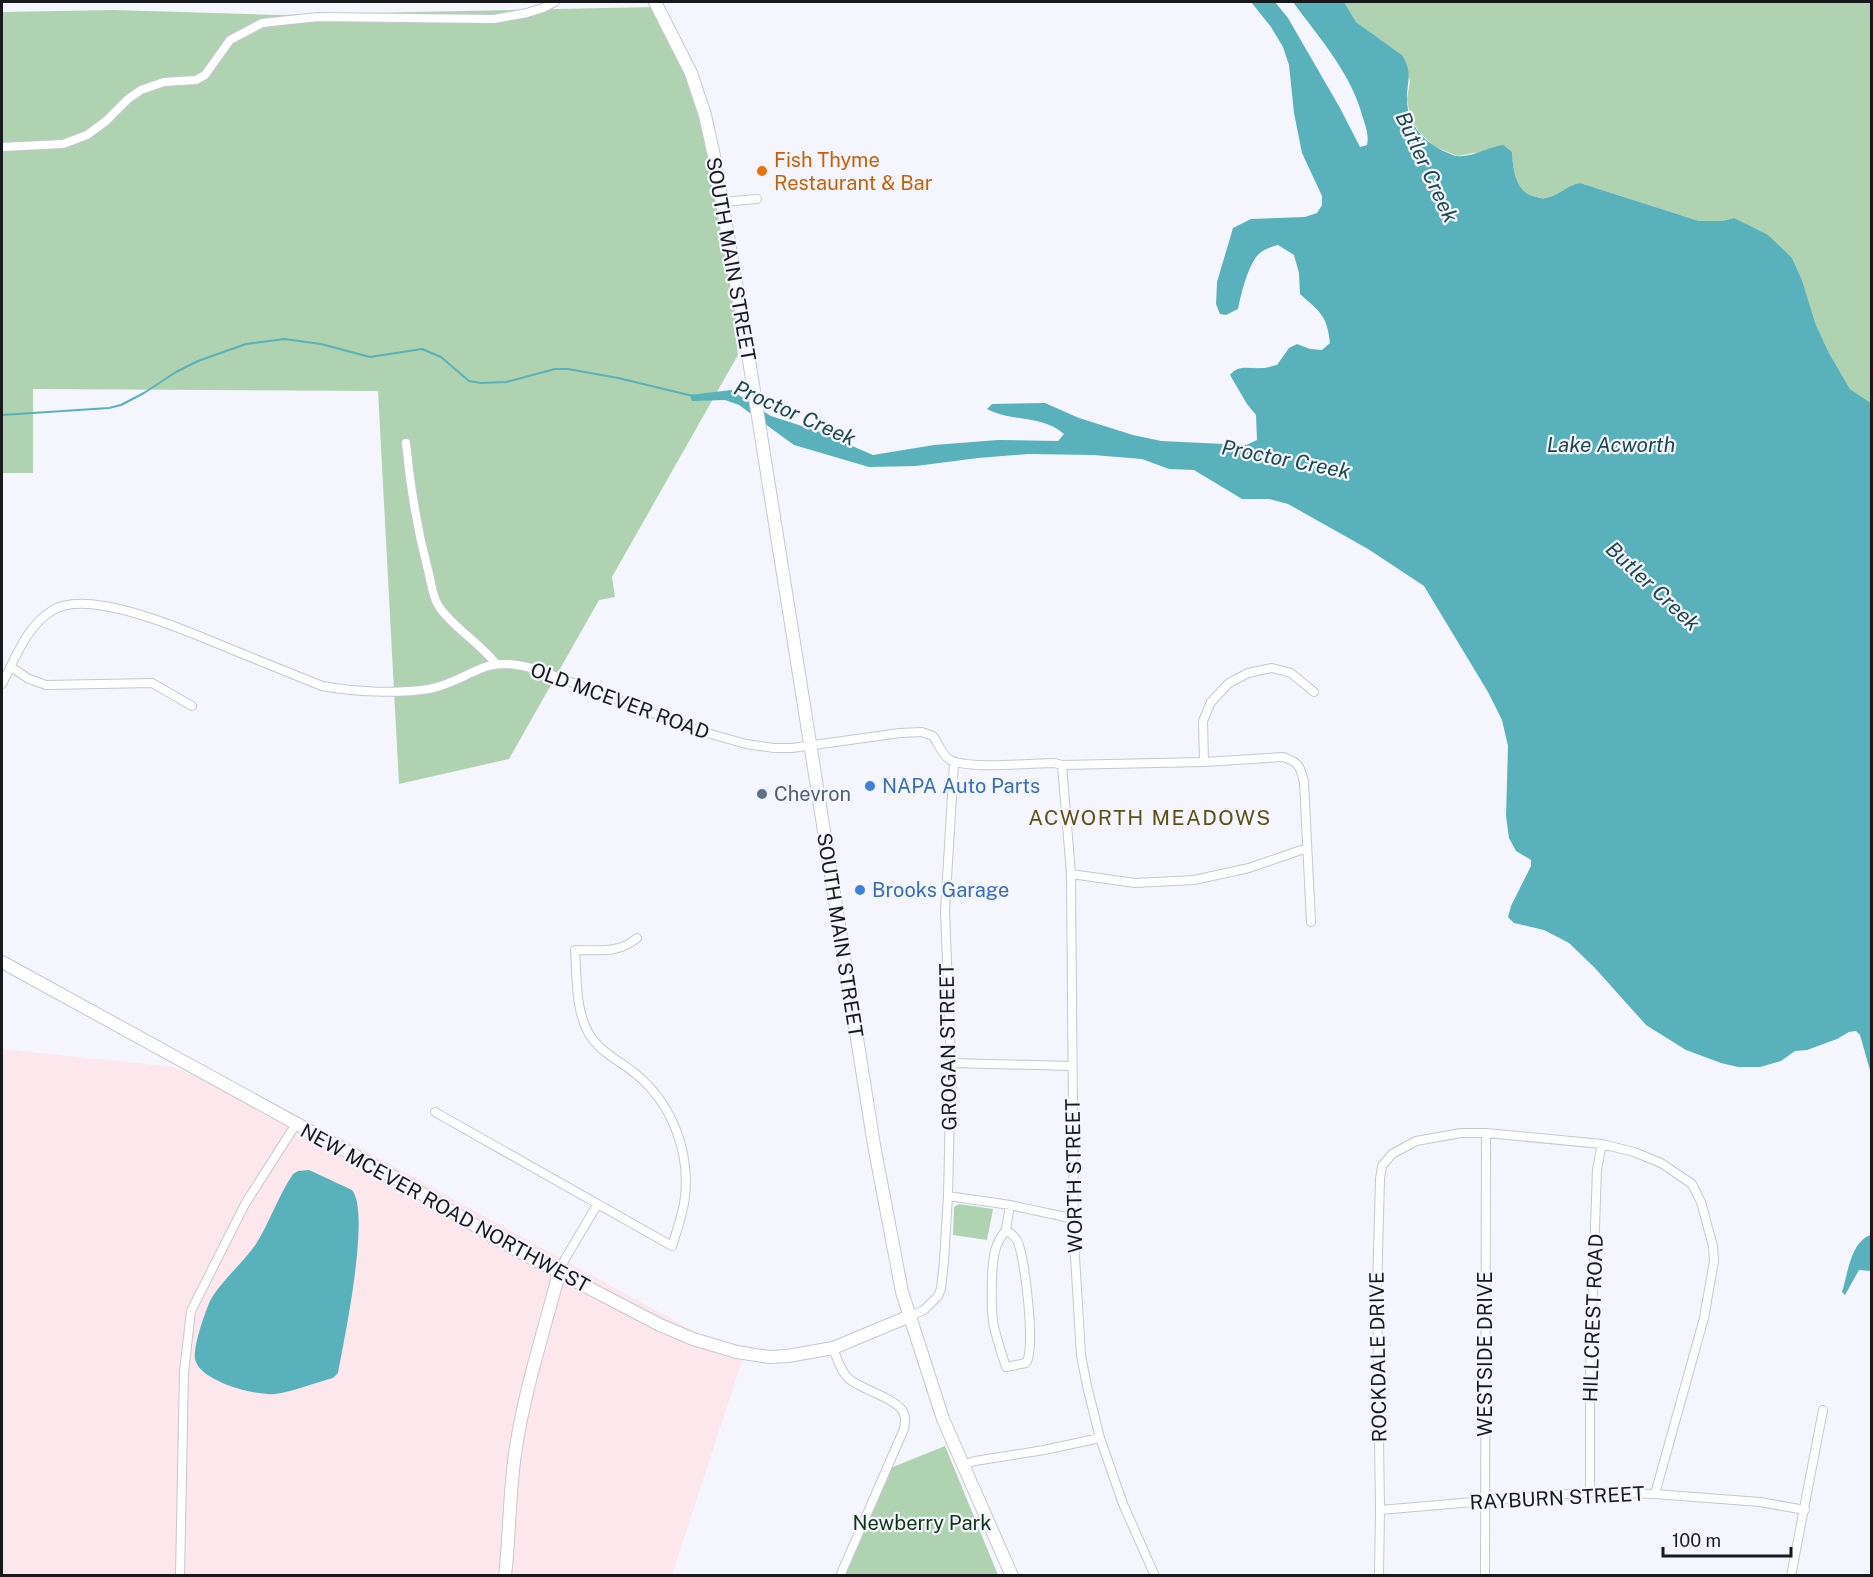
<svg xmlns="http://www.w3.org/2000/svg" width="1873" height="1577" viewBox="0 0 1873 1577" font-family="'Public Sans',sans-serif">
<rect width="100%" height="100%" fill="#f5f6fd"/>
<path fill="#fce7ec" d="M2,1049L173,1067L347,1141L743,1358L672,1575H2Z"/>
<path fill="#afd3b1" d="M1344,2H1871V403L1850,389L1829,353L1816,325L1802,280L1792,258L1734,218L1722,221H1699L1580,183C1567,185 1560,195 1546,198C1543,199 1541,198 1537,197C1516,194 1513,170 1512,152L1473,153L1458,156L1435,147L1419,132L1410,117L1407,99L1410,81L1402,55L1356,22Z
M653,7L693,73L726,226L738,355L612,577L615,597L599,600L509,759L399,784L378,391L33,389V473H2V12L114,10L277,15Z
M959,1204L993,1209L987,1240L953,1235L954,1207Z
M945,1446L998,1575L844,1576L888,1469Z"/>
<path fill="#58b1bb" d="M1251,2H1275L1288,18L1340,108L1360,147L1367,145C1369,135 1366,128 1363,118C1351,73 1320,39 1293,2H1344L1356,22L1402,55C1414,75 1406,82 1407,101C1408,126 1426,144 1448,153C1451,154 1454,156 1457,156C1470,158 1489,147 1503,145L1512,152C1513,170 1516,194 1537,197C1540,198 1543,199 1546,198C1560,195 1567,185 1580,183L1699,221H1722L1734,218L1768,235L1792,258L1802,280L1816,325L1829,353L1850,389L1871,403V1074L1860,1035L1856,1031L1849,1032L1837,1039L1807,1050L1795,1051L1781,1061L1760,1067H1738L1721,1063L1686,1050L1646,1025L1594,967L1569,943L1544,930L1514,923L1508,917L1511,906L1531,866V860L1516,851L1509,838L1506,816L1508,746L1502,720L1488,692L1424,586L1368,549L1288,504L1269,499H1242L1194,470L1169,469L1142,459L1093,455L1029,454L978,458L916,466L869,467L794,445L739,405L725,400L692,401L690,395L731,390L771,416L820,432L873,455L934,445L998,440L1058,441L1064,434C1043,415 1011,422 987,409L992,404L1045,403L1079,418L1133,435L1161,441L1246,445L1257,440L1256,415L1247,404L1230,375C1239,364 1249,369 1262,368C1267,368 1272,366 1277,365L1289,348L1297,344L1310,349L1322,350L1330,343C1327,315 1320,312 1300,294L1299,273L1294,255L1278,245C1270,247 1262,250 1256,257C1247,270 1241,293 1238,309L1226,315L1220,314L1216,304L1217,282L1233,228L1251,219L1305,217L1317,213L1322,205V196L1302,153L1294,113L1289,65L1283,47L1271,27Z
M309,1170L352,1190C371,1212 344,1341 338,1373L333,1378C314,1383 295,1391 275,1394C255,1396 199,1381 195,1359C193,1347 205,1312 210,1301C221,1281 243,1263 256,1244C270,1222 278,1196 293,1174L298,1171Z
M1871,1235V1271L1859,1270L1845,1295L1842,1292C1848,1273 1851,1241 1871,1235Z"/>
<g fill="none" stroke-linecap="round" stroke-linejoin="round">
<path stroke="#58b1bb" stroke-width="2" d="M2,415L109,408L121,405L144,393L176,372L198,361L246,344L284,339L321,344L370,357L422,349L441,357L469,381L481,383L506,382L555,369H568L618,378L693,396"/>
<defs>
<path id="street" d="M2,147L63,144L87,135L106,121L128,99L141,90L164,82L196,80L205,75L230,40L262,23L318,17L494,19L527,13L543,8L555,2
M722,202L757,199
M406,443C410,486 417,528 428,570C431,581 432,595 438,605C450,625 481,644 496,664
M11,667L29,679L46,685L152,683L192,706
M2,684C15,659 27,625 53,610C91,587 194,634 233,650C263,662 292,674 322,686C355,692 397,694 429,689C450,685 466,674 485,667C502,661 519,665 536,669L700,731L746,744L774,748H792L900,733L922,732L933,736C938,743 942,755 949,759C964,770 1033,763 1054,763L1062,765L1204,762L1283,757C1299,762 1300,766 1304,782L1311,922
M1204,762L1203,721L1211,702L1229,683L1248,673L1272,668L1291,673L1314,692
M1062,765L1071,874L1074,1240L1081,1355L1087,1386L1100,1438L1123,1504L1155,1576
M1071,874L1135,883L1194,880L1249,868L1307,848
M951,1063L1072,1066
M435,1112L672,1246C677,1230 683,1214 685,1197C690,1151 672,1104 636,1074C619,1060 599,1052 588,1032C575,1008 577,976 575,950C599,950 618,954 637,938
M948,1196L1010,1205L1075,1219
M1006,1230C1011,1233 1016,1237 1018,1243C1025,1258 1036,1351 1026,1363L1006,1367C1001,1352 996,1337 993,1322C991,1304 991,1268 995,1251C997,1243 1001,1236 1006,1230Z
M1006,1230L1010,1205
M559,1273L565,1259L597,1205
M910,1316L924,1310L938,1296L941,1289L944,1261L948,1196L951,1063L945,911L954,763
M833,1348C837,1358 840,1370 848,1378C861,1390 900,1399 904,1414C906,1419 905,1424 904,1429L840,1576
M963,1465L975,1461L1044,1450L1100,1438
M1590,1492V1375L1597,1169L1602,1144
M1380,1510L1590,1492L1655,1494L1760,1502L1805,1510
M180,1576L184,1372L191,1311L245,1204L296,1124
M1379,1576L1380,1510L1377,1291L1380,1179L1382,1166L1392,1154L1416,1141L1461,1133H1486L1602,1144L1634,1152L1661,1163L1692,1184L1701,1202L1713,1246L1714,1261L1704,1318L1655,1494
M1485,1576L1486,1133
M1791,1576L1823,1410"/>
<path id="secondary" d="M655,2L691,73L705,115L714,156L745,335L874,1145L902,1292L943,1419L1012,1576
M2,962L401,1181L516,1250L660,1325L693,1339L737,1352L769,1357L788,1356L833,1348L910,1316
M505,1576C510,1533 509,1490 516,1447C525,1389 544,1331 559,1273"/>
</defs>
<use href="#street" stroke="#c5c7d2" stroke-width="10"/>
<use href="#secondary" stroke="#c5c7d2" stroke-width="14"/>
<use href="#street" stroke="#fff" stroke-width="8"/>
<use href="#secondary" stroke="#fff" stroke-width="12"/>
</g>
<circle fill="#e8710a" stroke="#f5f6fd" stroke-width="2" cx="762" cy="171" r="6"/>
<g fill="#3f7fe0" stroke="#f5f6fd" stroke-width="2">
<circle cx="870" cy="786" r="6"/>
<circle cx="860" cy="890" r="6"/>
</g>
<circle fill="#5c6f8a" stroke="#f5f6fd" stroke-width="2" cx="762" cy="794" r="6"/>
<g text-anchor="middle" dominant-baseline="central" stroke-width="4.5" stroke-linejoin="round" paint-order="stroke">
<g font-size="20" fill="#c56008" stroke="#f5f6fd" text-anchor="start">
<text x="774" y="160">Fish Thyme<tspan x="774" dy="23">Restaurant &amp; Bar</tspan></text>
</g>
<g font-size="20" fill="#18191d" stroke="#f5f6fd">
<text transform="translate(731 259) rotate(80)">SOUTH MAIN STREET</text>
<text transform="translate(620 701) rotate(20)">OLD MCEVER ROAD</text>
<text transform="translate(840 935) rotate(81)">SOUTH MAIN STREET</text>
<text transform="translate(948 1047) rotate(-91)">GROGAN STREET</text>
<text transform="translate(1074 1176) rotate(-91)">WORTH STREET</text>
<text transform="translate(445 1208) rotate(29)">NEW MCEVER ROAD NORTHWEST</text>
<text transform="translate(1593 1318) rotate(-88)">HILLCREST ROAD</text>
<text transform="translate(1485 1354) rotate(-90)">WESTSIDE DRIVE</text>
<text transform="translate(1378 1357) rotate(-91)">ROCKDALE DRIVE</text>
<text transform="translate(1557 1498) rotate(-3)">RAYBURN STREET</text>
</g>
<g font-size="20" fill="#366cbe" stroke="#f5f6fd" text-anchor="start">
<text x="882" y="786">NAPA Auto Parts</text>
<text x="872" y="890">Brooks Garage</text>
</g>
<g font-size="20" fill="#4e5e75" stroke="#f5f6fd" text-anchor="start">
<text x="774" y="794">Chevron</text>
</g>
<g font-size="20" fill="#0f3415" stroke="#f5f6fd">
<text x="922" y="1523">Newberry Park</text>
</g>
<g font-size="21" font-style="italic" fill="#1e474c" stroke="#f5f6fd">
<text transform="translate(1427 167) rotate(65)">Butler Creek</text>
<text transform="translate(795 413) rotate(24)">Proctor Creek</text>
<text x="1611" y="444">Lake Acworth</text>
<text transform="translate(1286 459) rotate(11)">Proctor Creek</text>
<text transform="translate(1653 586) rotate(43)">Butler Creek</text>
</g>
<g font-size="21" letter-spacing="1.5" fill="#5d5215" stroke="#f5f6fd">
<text x="1150" y="817">ACWORTH MEADOWS</text>
</g>
</g>
<rect width="1873" height="1577" fill="none" stroke="#18191d" stroke-width="6"/>
<path d="M1663 1547v9h128v-9" fill="none" stroke="#18191d" stroke-width="3"/>
<text x="1672" y="1547" font-size="18" fill="#18191d" stroke="#f5f6fd" stroke-width="4.5" paint-order="stroke">100 m</text>
</svg>
